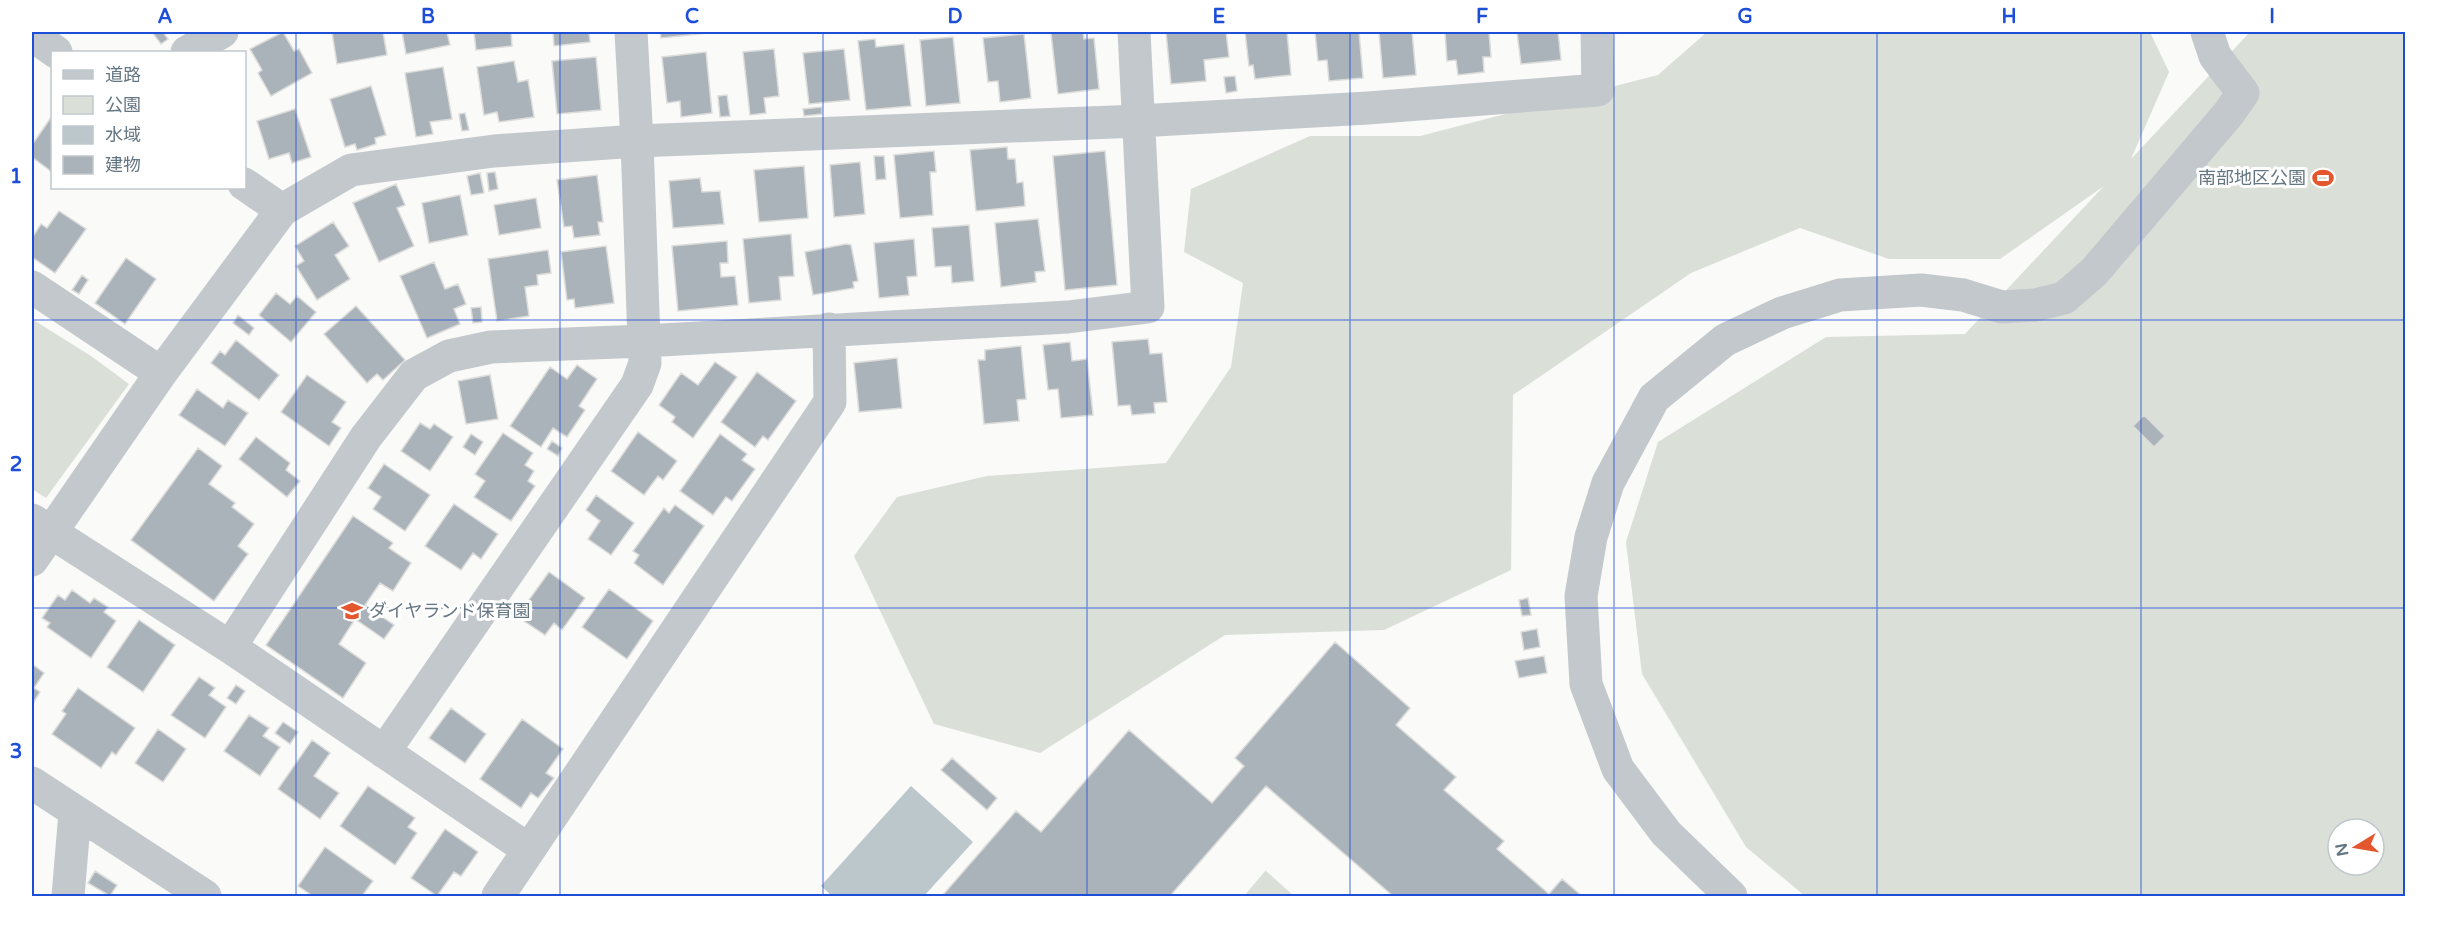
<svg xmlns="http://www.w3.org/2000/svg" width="2437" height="928" viewBox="0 0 2437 928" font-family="'Varela Round','Noto Sans JP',sans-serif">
<rect width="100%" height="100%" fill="#fafaf8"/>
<path fill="#dadfd7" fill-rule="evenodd" d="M1707,32H2150L2169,72L2131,159L2250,32H2405V896H1805L1746,847L1642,674L1626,542L1658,442L1826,337L1965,334L2104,186L2000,259H1889L1800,228L1691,273L1513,395L1511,570L1384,630L1225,635L1040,753L934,724L854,556L897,497L987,476L1166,463L1231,367L1243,283L1184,252L1191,189L1310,136H1420L1658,75ZM2338,829H2374V865H2338Z
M32,319L91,356L129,384L46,498L32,489Z
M1266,870V871L1294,896H1244Z"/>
<path fill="#bbc7cb" d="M911,786L973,842L924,896H832L821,886Z"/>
<path fill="#aab3b9" stroke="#dcdcda" stroke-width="1.5" d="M152,32H163L168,39L161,44Z
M283,32L294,51L299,49L312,73L271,96L258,73L262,70L250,49Z
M332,32H383L387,55L337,64Z
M402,32H447L450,45L406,54Z
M474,32H511L512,46L476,50Z
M553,32H589L590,42L554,46Z
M660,32H718L661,38Z
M1083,32L1084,39L1094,38L1099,89L1058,94L1051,33Z
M1166,32H1226L1229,57L1204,60L1206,81L1171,84Z
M1245,32H1287L1291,75L1255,79L1253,65L1249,66Z
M1315,32H1359L1363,78L1329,81L1327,60L1318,61Z
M1379,32H1412L1416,75L1383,78Z
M1445,32H1489L1491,57H1483L1484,72L1458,75L1456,60L1447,61Z
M1517,32H1558L1561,60L1521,64Z
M1024,34L1031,98L1000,102L998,81L988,82L983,38Z
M953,37L960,103L926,106L920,40Z
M875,39L876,47L904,44L911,106L866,110L858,41Z
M774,49L779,96L764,98L766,113L750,115L743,52Z
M844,49L850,100L809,104L803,53Z
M706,52L712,113L681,117L680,101L667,103L662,57Z
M596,57L601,110L557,114L552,61Z
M514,61L518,82L528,80L534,117L499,122L497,112L484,115L477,67Z
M443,67L452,119L430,122L433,134L416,137L405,73Z
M1235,76L1237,91L1226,93L1224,77Z
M371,86L386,135L375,138L376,144L357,150L355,144L345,147L330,99Z
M727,95L730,116L720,117L718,96Z
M822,107V114L804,116L803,109Z
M295,109L311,157L292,163L289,153L269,159L257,121Z
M465,113L469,130L462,131L459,114Z
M52,116V172L32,157V145Z
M1007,147L1008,159H1015L1017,183L1023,182L1025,206L976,211L970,150Z
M934,151L936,172H930L933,215L900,218L894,155Z
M1105,151L1117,285L1065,290L1053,156Z
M874,156H884L886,179L876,180Z
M860,162L865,214L834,217L830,165Z
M804,166L808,218L759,222L754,170Z
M495,172L498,189L489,191L487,173Z
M480,173L484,193L471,195L467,176Z
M597,175L603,222H598L600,235L574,238L572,226L564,227L557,180Z
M700,178L702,192L720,191L724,224L673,228L669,181Z
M396,184L405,205L397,208L414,246L379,262L353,203Z
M460,195L468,235L429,243L422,203Z
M536,198L541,228L499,235L494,205Z
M59,211L86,229L55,273L32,257V238L41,224L47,228Z
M1038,219L1045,271L1035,272L1036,282L1001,287L995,223Z
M333,222L349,246L335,255L350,279L317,300L296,266L304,261L295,246Z
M969,225L974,281L952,283L951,266L935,267L932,228Z
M791,234L794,276L779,277L781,300L749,303L743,239Z
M914,239L917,276L907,277L909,295L879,298L874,243Z
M727,241L728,263H720L721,277L735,276L738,305L678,311L672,246Z
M846,244L851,245L858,281L853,282L854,288L813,295L805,252Z
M606,246L614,303L575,308L574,299L567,300L561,252Z
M548,250L551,273L537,275L538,285L525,287L529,316L497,321L488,259Z
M126,258L156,279L125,324L95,303Z
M434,262L445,289L458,284L466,304L454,309L460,324L427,338L400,276Z
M82,275L88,280L79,294L72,290Z
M276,293L290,304L297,296L316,312L291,342L259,315Z
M356,306L405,360L383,380L377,374L367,383L324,334Z
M481,307L482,322L473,323L471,308Z
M238,315L254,328L249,335L233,323Z
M1148,339L1150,354L1162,353L1167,402L1154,403L1155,413L1132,415L1130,405L1118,406L1112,342Z
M236,340L279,375L259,400L211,363L220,351L225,355Z
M1070,342L1072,361L1087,359L1093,415L1061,418L1058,389L1048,390L1043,345Z
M1021,346L1026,399L1017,400L1019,421L984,424L978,360H985V350Z
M897,358L902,408L859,412L854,363Z
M715,362L737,377L693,438L672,422L675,417L659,405L681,373L698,385Z
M577,365L597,379L579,406L585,410L567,437L553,428L541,447L510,426L550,367L567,379Z
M757,372L796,401L768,440L763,436L755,447L721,422Z
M307,375L346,402L332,422L341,428L329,446L281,412Z
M490,375L498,419L466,424L458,381Z
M197,389L223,408L228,400L248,413L225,446L179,415Z
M2144,415L2165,436L2154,447L2133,426Z
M420,423L430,429L434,424L453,437L430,471L401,451Z
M638,432L677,461L663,480L658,476L644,495L611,471Z
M503,433L533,453L525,465L534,471L528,481L535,486L511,521L474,497L485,481L475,474Z
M471,434L483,442L475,455L463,447Z
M720,434L747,454L742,460L755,469L732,501L726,497L713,515L680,491Z
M256,437L290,463L286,470L300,481L287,497L239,459Z
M552,441L562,448L558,456L547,449Z
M198,448L222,466L209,484L235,503L232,507L254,524L238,546L248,554L214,601L131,540Z
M384,464L430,495L405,531L373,509L381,497L368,488Z
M596,495L634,523L611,555L588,539L600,521L586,510Z
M454,504L498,534L481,559L473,553L461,570L425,546Z
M675,505L704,526L663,585L634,563L639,555L633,551L664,508L669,513Z
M353,516L393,543L389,548L411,563L393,591L380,583L365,605L394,625L384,639L355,619L339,644L366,663L343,698L266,645Z
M549,572L585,598L562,630L554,623L545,635L524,621L533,609L526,604Z
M609,589L653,621L627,659L582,627Z
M72,590L90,603L94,598L108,607L104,612L116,621L91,658L47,627L50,623L42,618L58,595L65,600Z
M1528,598L1531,615L1522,616L1519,600Z
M139,620L175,645L143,692L107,667Z
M1537,629L1540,647L1524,650L1521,632Z
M1335,642L1410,708L1396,725L1456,777L1444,790L1504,841L1497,849L1549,894L1562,879L1582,896H1393L1266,786L1170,896H942L1016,811L1041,832L1129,730L1212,803L1244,766L1235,758Z
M1544,656L1547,673L1519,678L1515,661Z
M32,664L44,673L34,688L40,692L32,705Z
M199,677L215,688L209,695L226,707L205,738L171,715Z
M236,685L245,691L236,704L227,698Z
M78,688L135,728L116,755L112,752L101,768L52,734L66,714L62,711Z
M451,708L486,734L465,763L429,738Z
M249,715L269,728L263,736L280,747L260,776L224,751Z
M522,719L563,749L546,773L554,778L538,798L531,793L521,808L480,779Z
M283,722L298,732L290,744L275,733Z
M158,729L186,749L163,782L135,763Z
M312,740L330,753L314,776L339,793L320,819L278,789Z
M952,758L997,798L987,810L941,770Z
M368,786L415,818L408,827L417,833L395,865L340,826Z
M445,829L478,852L461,876L454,872L437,896L411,878Z
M325,847L373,881L362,896H313L298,886Z
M95,871L117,885L110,896L88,883Z"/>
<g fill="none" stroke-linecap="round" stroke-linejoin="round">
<path stroke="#c3c8cc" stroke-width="33" d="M631,32L637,141L644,341L1068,317L1148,307L1134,32
M32,35L56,52
M187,52L222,32
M244,184L282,210
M32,287L161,373
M32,520L230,647L529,850
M32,560L161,373L282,210L351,170L494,151L637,141L1138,121L1368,108L1598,90L1597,32
M230,647L366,437L414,375L449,356L491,347L644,341L645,363L637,385L384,752
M32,783L205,896
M68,896L75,813
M498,896L830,402L829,329
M1731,896L1666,833L1618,769L1586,684L1581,596L1591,537L1608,483L1654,398L1725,340L1782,313L1840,295L1921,290L1963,295L2002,307L2035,305L2064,298L2094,272L2229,113L2243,93L2215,56L2207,32"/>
</g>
<path fill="none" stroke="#1d4ed8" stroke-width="1.5" stroke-opacity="0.55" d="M296,32V896M560,32V896M823,32V896M1087,32V896M1350,32V896M1614,32V896M1877,32V896M2141,32V896M32,320H2406M32,608H2406"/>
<defs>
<symbol id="stadium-bare" viewBox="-9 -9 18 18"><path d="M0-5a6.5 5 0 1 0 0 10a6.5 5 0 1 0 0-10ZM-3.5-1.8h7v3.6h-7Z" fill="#e4572e" stroke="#fff" stroke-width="2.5" paint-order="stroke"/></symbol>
<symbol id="school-bare" viewBox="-9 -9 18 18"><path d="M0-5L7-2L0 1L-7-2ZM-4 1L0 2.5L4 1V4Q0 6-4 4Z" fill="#e4572e" stroke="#fff" stroke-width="2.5" paint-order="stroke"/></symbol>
</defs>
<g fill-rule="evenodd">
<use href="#stadium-bare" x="2308" y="163" width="30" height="30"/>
<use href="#school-bare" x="337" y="596" width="30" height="30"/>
</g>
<g text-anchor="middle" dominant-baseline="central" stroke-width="6" stroke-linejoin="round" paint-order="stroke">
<g font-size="18" fill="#657683" stroke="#fff" text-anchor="end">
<text x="2306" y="178">南部地区公園</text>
<text x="369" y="611" text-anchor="start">ダイヤランド保育園</text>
</g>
</g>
<rect width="2437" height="928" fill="none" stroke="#ffffff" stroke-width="66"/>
<rect x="51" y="51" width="195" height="138" fill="#ffffff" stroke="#c1c8cd" stroke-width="1.5"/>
<rect x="63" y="70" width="30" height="9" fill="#c3c8cc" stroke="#c1c8cd" stroke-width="1.5"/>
<text x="105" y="81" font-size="18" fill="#657683">道路</text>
<rect x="63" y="96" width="30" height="18" fill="#dadfd7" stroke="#c1c8cd" stroke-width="1.5"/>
<text x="105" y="111" font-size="18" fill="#657683">公園</text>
<rect x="63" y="126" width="30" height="18" fill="#bbc7cb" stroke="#c1c8cd" stroke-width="1.5"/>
<text x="105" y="141" font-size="18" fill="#657683">水域</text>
<rect x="63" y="156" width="30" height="18" fill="#aab3b9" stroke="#c1c8cd" stroke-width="1.5"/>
<text x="105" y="171" font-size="18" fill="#657683">建物</text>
<g transform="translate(2356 847) rotate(259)"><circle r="28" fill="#ffffff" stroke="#c1c8cd" stroke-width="1.5"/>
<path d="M0-4.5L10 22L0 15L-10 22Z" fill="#e4572e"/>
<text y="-9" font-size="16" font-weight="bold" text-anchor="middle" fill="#657683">N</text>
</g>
<rect x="33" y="33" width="2371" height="862" fill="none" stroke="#1d4ed8" stroke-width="2"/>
<g font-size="20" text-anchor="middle" font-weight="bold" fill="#1d4ed8">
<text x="165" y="23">A</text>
<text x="428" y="23">B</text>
<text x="692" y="23">C</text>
<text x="955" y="23">D</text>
<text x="1219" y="23">E</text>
<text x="1482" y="23">F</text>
<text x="1745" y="23">G</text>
<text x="2009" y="23">H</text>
<text x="2272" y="23">I</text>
<text x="16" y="183">1</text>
<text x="16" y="471">2</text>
<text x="16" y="758">3</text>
</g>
</svg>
